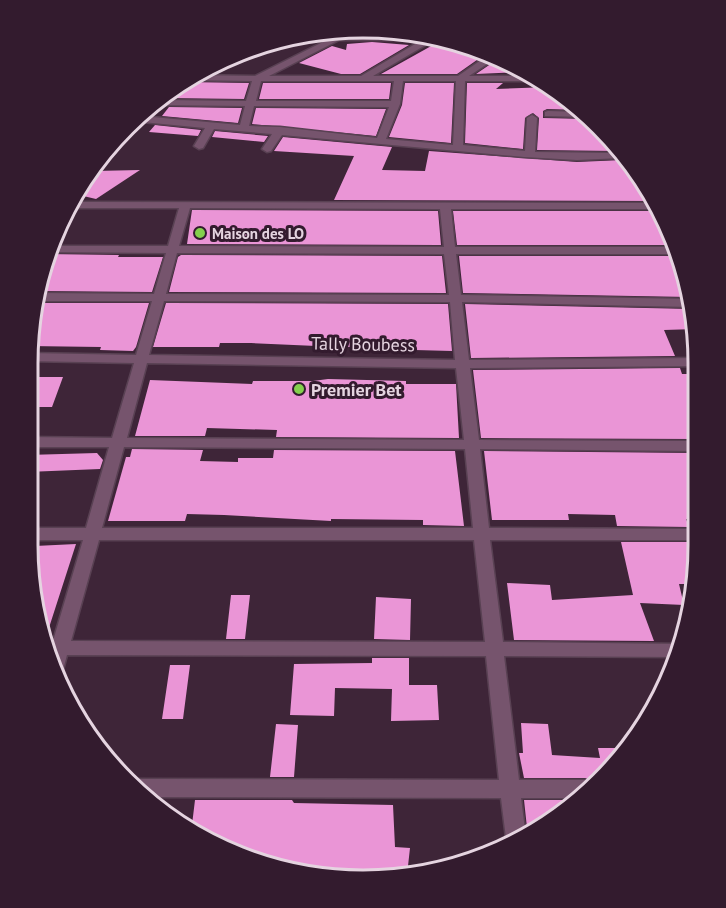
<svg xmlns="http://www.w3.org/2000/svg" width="726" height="908" viewBox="0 0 726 908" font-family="'PT Sans',sans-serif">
<rect width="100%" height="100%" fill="#3e2538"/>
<path fill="#ea95d6" d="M372,42L409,45L360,74H341L299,63L332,46L346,50L347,44Z
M433,45L465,46L484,55L457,74H381Z
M495,61L518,72L476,74Z
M182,82H183L249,83L244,99L164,98Z
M263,83H391L389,99H259Z
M405,83H454L451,143L389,137L402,105Z
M467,83H503L496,89L549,87L558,92L561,99H569L579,110L547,109L543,111V118L587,119L615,151L537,150L539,118L533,113L525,118L523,149L465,143Z
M169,107L242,108L238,123L162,116Z
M256,108L386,109L376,136L252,124Z
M155,125L201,130L198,136L149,132Z
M215,131L268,136L264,142L212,137Z
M283,137L392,147L382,170L425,171L429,151L577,162L623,160L657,201L334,200L354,156L274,151Z
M140,170L96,199L79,195L94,171Z
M192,210L438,211L441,245L187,244Z
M453,211H661L676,245H457Z
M45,254L119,255L118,257H163L152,292L38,291Z
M181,255L442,256L446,293L169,292L178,257Z
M459,256H681L690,297L463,293Z
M35,303H149L136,347L133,351L100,350L101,347L28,346Z
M166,303L448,304L452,351L415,350V347H339L251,343H220L219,347H153Z
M465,304L692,309L696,329L664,330L675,356L471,358Z
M680,368L682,374H698L696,439L481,438L473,370Z
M28,377H63L52,407H27Z
M328,379L406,381V384H456L459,438L276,437L277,430L207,428L205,436H135L150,380L252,384L253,381H313Z
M132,449L203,450L200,461L238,462V458H273L274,450L455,451L464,526L423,525V520L331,519V521L224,515L187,514L185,521H108L126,457H130Z
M484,451L696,453L695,519H686L689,527L617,526L615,515L568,514L569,520H492Z
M97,453L103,460L100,469L27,472V455Z
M621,542H694L693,584H679L684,605L640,603L654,641L514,640L507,583L550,585L552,600L633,595Z
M76,544L45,640H42L38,632L29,563L35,546Z
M231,595H250L245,639H226Z
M376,597L411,599L410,640L374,639Z
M372,658H409V685H437L439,720L391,721L392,689L335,688L334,716L290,715L294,664L372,663Z
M170,665H190L183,719H162Z
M521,723L548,724L552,755L600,758L598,748H617L619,759L593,781L585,778H524L519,753H523Z
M276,724L298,725L294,777H270Z
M195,800H292L294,803L393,805L395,847L410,848L407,875L363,881L276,869L191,833Z
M524,800H572L528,837Z"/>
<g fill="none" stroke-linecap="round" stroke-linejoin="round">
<defs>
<path id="minor" d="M303,36H405L446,38L434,40L373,76H458L487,56L493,60L469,76H527L535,81H465L463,145L525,151L527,118L532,115L537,118L535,152L617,153L622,158L577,160L524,157L282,135L271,151L267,152L262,149L272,134L214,129L203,148L199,149L194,146L205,128L142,122L118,145L109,143L141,116L240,125L245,106L155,105L161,100L246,101L252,81L185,80L191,75L255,76L327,40L293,39ZM339,40H422L361,76H269ZM261,81H394L391,101H256ZM403,81H456L453,145L386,139L400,104ZM254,106L389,107L377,138L280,127L249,126Z
M559,93L568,97H561Z
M548,111L581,112L586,117L545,116V112Z
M76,202L658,203L660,209H451L455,247H678L681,254H456L461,295L690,299L691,307L462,302L469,360L698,358V366L470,368L479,440L696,441V451L480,449L489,528L694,529V540H490L503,642L683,644L678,657L504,656L519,780H585L592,783L574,798H521L526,838L507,846L501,798L144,797L125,783L133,779L499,780L486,656L67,655L63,670L57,676L43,642L53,641L83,540H27V528H86L109,447H27V437L112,438L134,363L28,361V353L136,355L152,301H37V293L154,294L166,253L46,252L50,246H168L179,208H72ZM190,208L440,209L444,247L179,246ZM177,253L444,254L449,295L166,294ZM164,301L450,302L455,360L149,355ZM147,363L456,368L464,440L127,438ZM124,447L465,449L473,528H102ZM99,540H474L485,642L71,641Z"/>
</defs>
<use href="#minor" stroke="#594153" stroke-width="3"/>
<use href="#minor" fill="#76546d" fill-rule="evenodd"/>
</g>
<g fill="#84cf4d" stroke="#331b2e" stroke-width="2">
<circle cx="200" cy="233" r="6"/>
<circle cx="299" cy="389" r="6"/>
</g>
<g text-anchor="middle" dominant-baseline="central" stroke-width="6" stroke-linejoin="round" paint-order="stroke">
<g font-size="15" font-weight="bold" fill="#e5d4e0" stroke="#331b2e" text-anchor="start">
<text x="212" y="233">Maison des LO</text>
</g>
<g font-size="18" fill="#e5d4e0" stroke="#331b2e">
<text transform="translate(363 344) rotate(1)">Tally Boubess</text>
</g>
<g font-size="18" font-weight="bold" fill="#e5d4e0" stroke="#331b2e" text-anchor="start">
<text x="311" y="389">Premier Bet</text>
</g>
</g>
<path d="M0 0H726V908H0ZM363 38H363A325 325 0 0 1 688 363V545A325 325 0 0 1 363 870H363A325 325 0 0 1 38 545V363A325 325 0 0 1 363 38Z" fill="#331b2e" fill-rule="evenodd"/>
<path fill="none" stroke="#e5d4e0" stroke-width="3" d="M363 38H363A325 325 0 0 1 688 363V545A325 325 0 0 1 363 870H363A325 325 0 0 1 38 545V363A325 325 0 0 1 363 38Z"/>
</svg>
